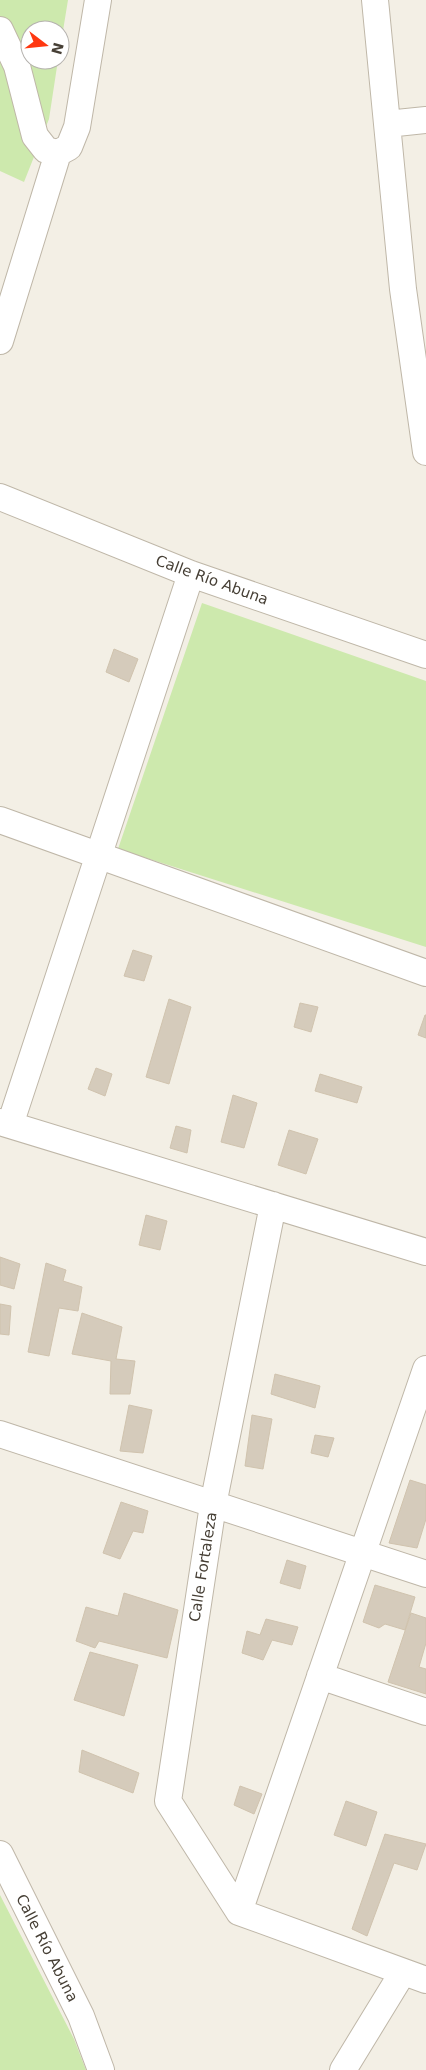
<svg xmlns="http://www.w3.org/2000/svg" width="426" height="2070" viewBox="0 0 426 2070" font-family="'DejaVu Sans',sans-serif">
<rect width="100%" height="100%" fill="#f3efe5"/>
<path fill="#cde9ad" d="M0,0H68L60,49V30H30V60H58L49,119L24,182L0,171Z
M202,603L426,681V947L118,849Z
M0,1895L74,2039L86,2070H0Z"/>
<path fill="#d5cbbb" stroke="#d0c3ae" d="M114,649L138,659L129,682L106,672Z
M133,950L152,956L144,981L124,976Z
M169,999L191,1007L169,1084L146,1077Z
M300,1003L318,1007L311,1032L294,1027Z
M425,1015H426V1038L418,1035Z
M96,1068L112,1074L105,1096L88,1089Z
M320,1074L362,1087L357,1103L315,1091Z
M233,1095L257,1103L244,1148L221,1142Z
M176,1126L191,1130L187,1153L170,1148Z
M289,1130L318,1139L306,1174L278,1165Z
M146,1215L167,1221L160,1250L139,1245Z
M0,1257L20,1264L14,1289L0,1285Z
M46,1263L66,1270L63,1281L82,1287L78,1311L59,1308L49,1356L28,1352Z
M0,1304L11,1306L9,1335L0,1334Z
M82,1313L122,1327L116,1359L135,1361L130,1394H110L111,1361L72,1354Z
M275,1374L320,1386L315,1408L271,1394Z
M129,1405L152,1410L143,1453L120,1451Z
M252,1415L272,1419L263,1469L245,1466Z
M315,1435L334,1438L328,1457L311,1453Z
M410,1480L426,1485V1519L417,1548L389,1543Z
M121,1502L148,1511L143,1533L133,1531L120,1559L103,1553Z
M287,1560L306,1566L300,1589L280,1583Z
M375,1585L415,1597L405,1630L385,1624L379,1628L363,1622Z
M124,1593L178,1610L167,1658L99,1641L95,1648L76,1641L86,1607L118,1616Z
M411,1613L426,1618V1643L419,1667L426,1669V1694L388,1682Z
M266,1619L298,1627L292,1645L272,1640L263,1660L242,1653L247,1631L260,1635Z
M90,1652L138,1665L124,1716L74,1700Z
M82,1750L139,1773L133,1793L79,1772Z
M240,1786L262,1794L254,1814L234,1805Z
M346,1801L377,1812L366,1846L334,1835Z
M385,1834L426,1844L417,1870L394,1863L367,1936L352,1929Z"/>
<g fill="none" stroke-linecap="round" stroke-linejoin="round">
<defs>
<path id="street" d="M375,0L403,289L426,452
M0,30L17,66L35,136L46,150L58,153L69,147L77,127L98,0
M387,124L426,120
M0,341L58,153
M0,497L191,574L426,655
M0,820L426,973
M0,1122L426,1252
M10,1125L191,574
M0,1434L426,1574
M320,1676L426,1712
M0,1854L81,2016L101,2070
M239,1912L168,1801L213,1505L273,1205
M239,1912L426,1369
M239,1912L426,1980
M343,2070L403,1972"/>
</defs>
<use href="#street" stroke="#bfb7a8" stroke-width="28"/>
<use href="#street" stroke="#fff" stroke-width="26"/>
</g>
<g text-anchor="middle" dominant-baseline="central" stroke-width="4" stroke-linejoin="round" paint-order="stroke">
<g font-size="15" fill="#463f35" stroke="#fff">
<text transform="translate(212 580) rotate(20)">Calle Río Abuna</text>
<text transform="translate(203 1567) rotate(-81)">Calle Fortaleza</text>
<text transform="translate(47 1948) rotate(63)">Calle Río Abuna</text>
</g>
</g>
<g transform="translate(45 45) rotate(106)"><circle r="24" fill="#ffffff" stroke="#b5b2ae"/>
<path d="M0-4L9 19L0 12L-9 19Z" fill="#ff3811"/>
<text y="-8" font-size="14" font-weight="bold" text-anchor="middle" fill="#463f35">N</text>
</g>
</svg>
